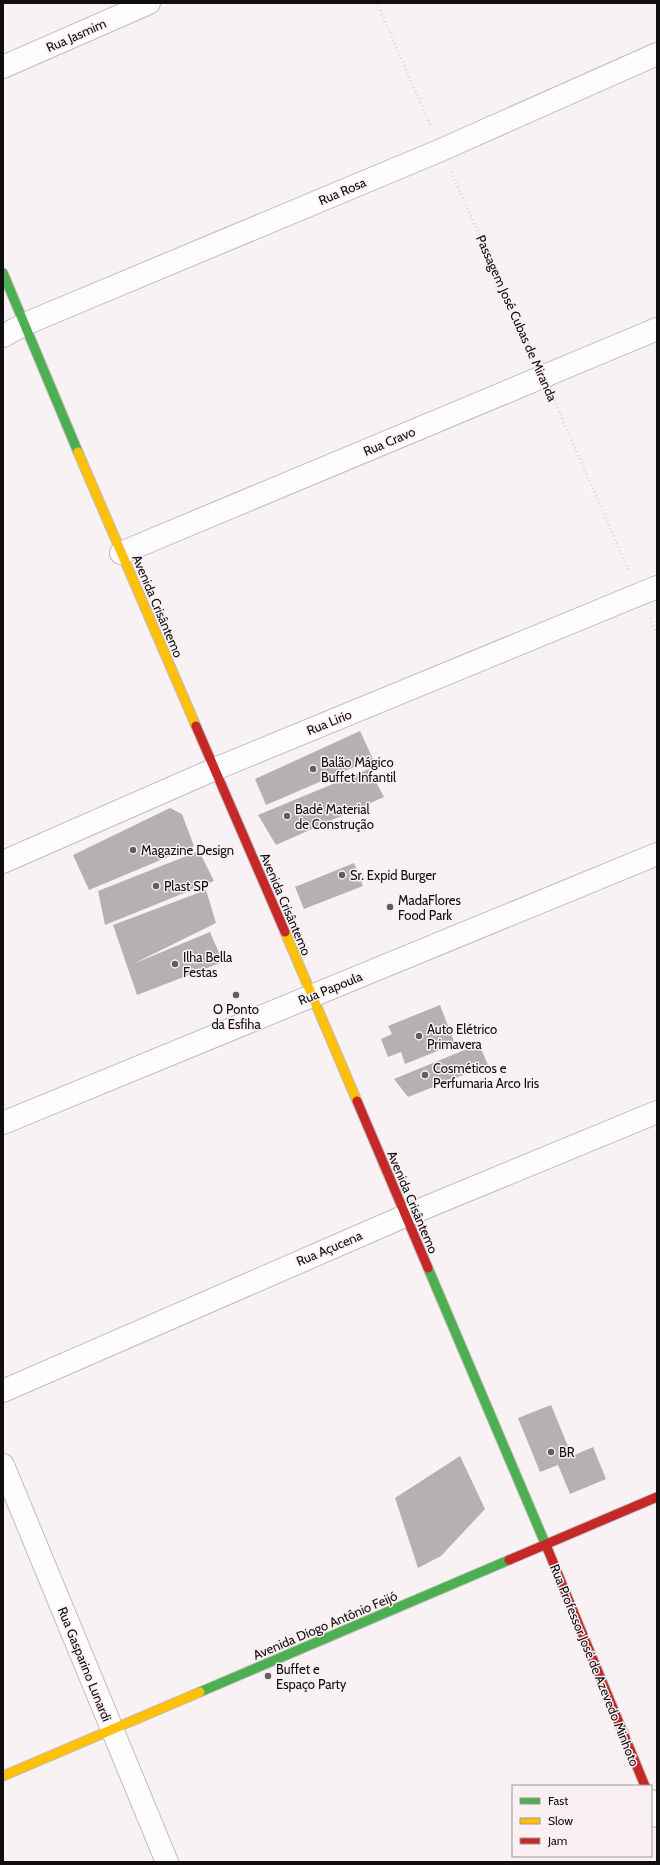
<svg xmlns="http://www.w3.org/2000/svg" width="660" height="1865" viewBox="0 0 660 1865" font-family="Cabin,sans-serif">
<rect width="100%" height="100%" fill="#f8f2f4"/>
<path fill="#b5b1b3" d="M360,731L373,759L266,805L255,779Z
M369,769L384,797L276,845L258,815Z
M170,808L182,814L194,846L89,890L73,855Z
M199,851L214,881L105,925L98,891Z
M354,863L363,886L304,909L295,887Z
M206,890L216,923L133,964L210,932L223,962L137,995L113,925Z
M440,1005L455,1044L405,1064L401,1052L388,1057L381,1039L392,1034L388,1026Z
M479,1044L488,1065L408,1097L394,1079Z
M551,1405L572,1456L593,1447L606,1479L570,1494L558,1465L540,1472L518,1418Z
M460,1456L485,1509L441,1556L418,1568L395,1498Z"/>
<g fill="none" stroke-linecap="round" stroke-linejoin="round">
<defs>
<path id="street" d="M3,67L149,3
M3,336L25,324L441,150L657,54
M121,553L657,329
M3,862L215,769L657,587
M3,1123L657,854
M3,1391L405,1216L657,1112
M3,1465L167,1862
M651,1801L657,1816"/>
<path id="fast" d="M3,273L78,452
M428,1268L548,1550
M200,1692L509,1560"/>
<path id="slow" d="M78,452L196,726
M285,932L357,1101
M3,1776L200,1692"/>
<path id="jam" d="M196,726L285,932
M357,1101L428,1268
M548,1550L645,1786
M509,1560L657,1497"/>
</defs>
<use href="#street" stroke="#c0bcbd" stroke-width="24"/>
<use href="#fast" stroke="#c0bcbd" stroke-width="11"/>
<use href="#slow" stroke="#c0bcbd" stroke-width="11"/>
<use href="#jam" stroke="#c0bcbd" stroke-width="11"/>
<path stroke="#d6d5d5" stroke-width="2.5" stroke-dasharray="1 3" stroke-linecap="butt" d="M377,3L431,127
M451,172L533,353
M554,400L629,571
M650,618L657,634"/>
<use href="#street" stroke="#fefdfd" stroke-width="22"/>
<use href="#fast" stroke="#4caf50" stroke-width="9"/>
<use href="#slow" stroke="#ffc107" stroke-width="9"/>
<use href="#jam" stroke="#c62828" stroke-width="9"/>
</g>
<g fill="#625e5f" stroke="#faf0f3" stroke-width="1.5">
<circle cx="313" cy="769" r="4"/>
<circle cx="287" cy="816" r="4"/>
<circle cx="133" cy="850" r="4"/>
<circle cx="342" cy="875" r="4"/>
<circle cx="156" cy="886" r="4"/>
<circle cx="390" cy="907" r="4"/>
<circle cx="175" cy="964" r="4"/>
<circle cx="236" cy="995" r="4"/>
<circle cx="419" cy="1036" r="4"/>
<circle cx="425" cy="1075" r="4"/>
<circle cx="551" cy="1452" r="4"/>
<circle cx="268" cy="1676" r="4"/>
</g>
<g text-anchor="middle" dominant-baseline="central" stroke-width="3" stroke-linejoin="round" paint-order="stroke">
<g font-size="13" fill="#110e0f" stroke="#faf0f3">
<text transform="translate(76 35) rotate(-24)">Rua Jasmim</text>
<text transform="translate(342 191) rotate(-23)">Rua Rosa</text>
<text transform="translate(517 318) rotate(66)">Passagem José Cubas de Miranda</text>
<text transform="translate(389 441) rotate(-23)">Rua Cravo</text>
<text transform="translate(158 606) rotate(67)">Avenida Crisântemo</text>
<text transform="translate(329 722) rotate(-22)">Rua Lirio</text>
<text transform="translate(286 904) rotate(67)">Avenida Crisântemo</text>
<text transform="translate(330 988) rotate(-22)">Rua Papoula</text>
<text transform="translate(413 1202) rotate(67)">Avenida Crisântemo</text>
<text transform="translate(329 1248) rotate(-23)">Rua Açucena</text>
<text transform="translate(325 1625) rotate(-23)">Avenida Diogo Antônio Feijó</text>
<text transform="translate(85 1664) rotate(68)">Rua Gasparino Lunardi</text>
<text transform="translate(595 1665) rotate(68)">Rua Professor José de Azevedo Minhoto</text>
</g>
<g font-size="13" fill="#110e0f" stroke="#faf0f3" text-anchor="start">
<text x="321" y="762">Balão Mágico<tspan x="321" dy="15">Buffet Infantil</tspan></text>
<text x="295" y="809">Badê Material<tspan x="295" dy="15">de Construção</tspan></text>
<text x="141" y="850">Magazine Design</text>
<text x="350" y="875">Sr. Expid Burger</text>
<text x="164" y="886">Plast SP</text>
<text x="398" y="900">MadaFlores<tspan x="398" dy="15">Food Park</tspan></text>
<text x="183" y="957">Ilha Bella<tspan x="183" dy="15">Festas</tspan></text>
<text x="236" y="1009" text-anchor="middle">O Ponto<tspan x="236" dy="15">da Esfiha</tspan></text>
<text x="427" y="1029">Auto Elétrico<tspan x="427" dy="15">Primavera</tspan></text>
<text x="433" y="1068">Cosméticos e<tspan x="433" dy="15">Perfumaria Arco Iris</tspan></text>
<text x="559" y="1452">BR</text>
<text x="276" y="1669">Buffet e<tspan x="276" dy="15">Espaço Party</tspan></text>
</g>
</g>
<rect width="660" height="1865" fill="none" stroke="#110e0f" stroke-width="8"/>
<rect x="512" y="1785" width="140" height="72" fill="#faf0f3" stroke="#9d9698"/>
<rect x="520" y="1798" width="20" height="6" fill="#4caf50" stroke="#9d9698"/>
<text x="548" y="1805" font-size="12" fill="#110e0f">Fast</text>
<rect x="520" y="1818" width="20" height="6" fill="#ffc107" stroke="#9d9698"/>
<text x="548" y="1825" font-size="12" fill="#110e0f">Slow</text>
<rect x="520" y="1838" width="20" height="6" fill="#c62828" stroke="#9d9698"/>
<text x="548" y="1845" font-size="12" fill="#110e0f">Jam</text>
</svg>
